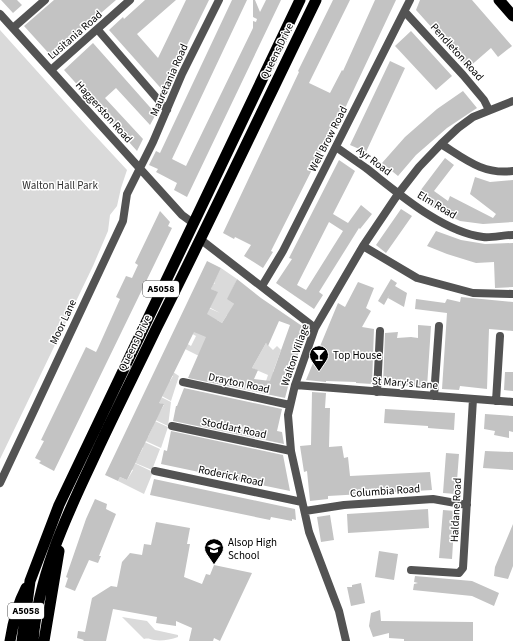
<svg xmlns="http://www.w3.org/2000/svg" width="513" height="641" viewBox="0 0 513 641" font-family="'Source Sans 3',sans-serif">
<rect width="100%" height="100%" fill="#fff"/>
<path fill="#dadada" d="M0,30L89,129L127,170L121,188L117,206L110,215L108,231L93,266L0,459Z
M221,268L237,279L228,299L245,314L227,315L222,323L217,320L209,335L202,305L220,313L205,305L217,292L211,289L213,283L215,284L214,282Z
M192,327L209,336L199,356L183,348L186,343L191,346L196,336L189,332Z
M266,343L273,350L277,346L281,350L273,372L284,376L282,385L266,381L268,375L252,368Z
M170,370L179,376L171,401L158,394L166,379L170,381L173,376L168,373Z
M159,396L171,402L168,426L149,417L158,415L164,405L156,401Z
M148,418L168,427L161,448L139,438L141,434L148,437L153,426Z
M138,439L160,449L152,470L128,460L130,456L137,459L143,448Z
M128,460L153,472L144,494L118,481L120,477L127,480L133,470L125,466Z
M122,617L147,621L155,630L178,635V637C170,640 161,641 154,640C149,639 149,638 144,639Z"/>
<path fill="#c3c3c3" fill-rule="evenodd" d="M1,0H17L22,5L13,13Z
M54,0H116L64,45L66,47L53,58L24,26Z
M145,0H176L137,34L158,58L186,0H209L182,55L166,94L109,30L123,17L124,19Z
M232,0H247L172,159L186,166L253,28V21L256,22L257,19L253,17V0H255L260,12L266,0H281L187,197L174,190L177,183L156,172L158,169L149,165L156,151L160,153Z
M333,0H350L309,83L330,93L342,70L343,71L375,0H396L339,121L337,120L271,251L273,252L263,268L244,256L251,245L235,237L234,239L223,233L299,72L298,71Z
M420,0H472L512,46L498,57L491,48L468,68L416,10Z
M411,31L452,76L436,90L395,46Z
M93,43L156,114L150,125L116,88L105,98L143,139L137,151L64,70Z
M390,61L405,68L366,152L350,145Z
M463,91L477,108L447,128L416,155L398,176L382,163L405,137L437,109Z
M445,158L454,165L434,191L448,201L450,196L493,218L496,214L470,194L475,177L490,182L513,180V222L483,224L460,221L434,208L417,195Z
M339,160L355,171L333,214L348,223L361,205L372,214L360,229L359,228L319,292L323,295L314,309L276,283L292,259L289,258ZM329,222L343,231L306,290L297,285Z
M401,209L412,216L386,253L376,245Z
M160,211L170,222L168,226L172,228L54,471L39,463L41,461L35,458L44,441L41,440L86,347L96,352L98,348L120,299L116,297L126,276L132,278L138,265L135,263Z
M436,231L461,240L485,244L513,243V287L495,288L494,262L476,263L447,254L427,246Z
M207,261L221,268L211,289L218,292L207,314L222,323L234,304L227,299L237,279L261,298L305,328L306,335L297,357L292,355L284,376L290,379L285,398L188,378L206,337L194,332L159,403L164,404L127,480L120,477L118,481L105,475ZM279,321L290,325L270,381L254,379L258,370L252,368L266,343L268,346Z
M391,279L397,283L395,286L407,293L404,307L388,298L390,294L384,305L378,301Z
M358,282L374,288L366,308L371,311L362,327L374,329L372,384L356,383V382L326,381V382L306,380L338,303L345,307Z
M461,297L513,302V331L489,329L487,389L460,386L459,390L442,389L447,313L415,309L416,299L445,303L447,299L460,302Z
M418,325L431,326L427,387L383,385L385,333L398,332L397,338L411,337L418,338Z
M505,372H513V391L504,390Z
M184,388L282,409L277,431L282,432L284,444L173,421L176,406H177Z
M312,392L326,393L325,408H330L329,447L342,446L344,458L348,457L350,476L430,472L432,490L328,496V499L310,501L307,471L304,472L300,446L311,445Z
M385,409L455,413L454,430L428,428V426L384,423Z
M485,414L513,416V432L509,431V438L494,435L495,431L484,429Z
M171,431L283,455L290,491L161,464L164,450L167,451Z
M485,451L513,452V470L483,468Z
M446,453L459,454L456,494L443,493Z
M154,479L295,509L296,520L292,519V521L271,517L270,520L150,495Z
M95,499L107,504L106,509L116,514L99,556H101L98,563L89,560L75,591L65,587L68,578L66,577L86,519Z
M428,509L429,528L348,533L347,514Z
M443,510L455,511L452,559L439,558Z
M330,515L334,540L321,542L317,517Z
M156,522L190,528L187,544H190L184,577L202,584L206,574L210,575L214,565L252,573L220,641L214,638L213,641H189L192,628L176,621V626L156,623L157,617L113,609L106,641H83L84,640L77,638L78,631L85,632L92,598L111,586L117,587L122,562L130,553L142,555L144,544L151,545Z
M513,524V566L508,579L494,576L495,567Z
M379,551L398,554L394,580L375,577Z
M415,576L472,581L499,593L494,606L472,596L413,590L414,584L418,583L414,582Z
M361,583L365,603L351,606L347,587H352V585Z
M380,610L381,621L473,622V641H404V639L389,638V633L373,637L369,626L371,613Z"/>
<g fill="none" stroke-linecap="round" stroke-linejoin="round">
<path stroke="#535353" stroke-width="8" d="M405,12L463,75L484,100L489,110
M0,14L182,215L193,223
M13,28L45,0
M98,30L167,110
M51,70L130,0
M441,144C465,159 483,175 513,171
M336,147C346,154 356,161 366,168C397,192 442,232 483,237C492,238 503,235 513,235
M200,239L315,328
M363,246L417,278L473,293L513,294
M262,286L283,251L410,0
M183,382L290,405
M295,385L513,402
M377,392L380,331
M434,396L439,326
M496,401L500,336
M172,426L291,451
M155,471L302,502
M0,483L123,221L127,194L153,142L182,74L219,0
M305,511L344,505L433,499L467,505
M411,570L459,573L463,568L473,399
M346,641L339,611L309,532L291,451L288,415L295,385L315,328L363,246L398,194L419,167L441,144L458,128L473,117L513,101"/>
<path stroke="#000" stroke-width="11" d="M499,0L513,16
M10,641C13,622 17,605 26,588
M22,641L30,581L59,505L300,0
M33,641C38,578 64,521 91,464C112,418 135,373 157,327C211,219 263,109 316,0
M44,641L59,551"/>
</g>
<defs>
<symbol id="bar-pin" viewBox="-11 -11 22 30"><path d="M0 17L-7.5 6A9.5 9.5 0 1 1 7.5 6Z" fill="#000" stroke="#fff"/><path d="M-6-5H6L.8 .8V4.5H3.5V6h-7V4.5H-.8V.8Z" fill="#fff"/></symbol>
<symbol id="school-pin" viewBox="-11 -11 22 30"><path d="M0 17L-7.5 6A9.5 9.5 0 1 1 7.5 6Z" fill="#000" stroke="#fff"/><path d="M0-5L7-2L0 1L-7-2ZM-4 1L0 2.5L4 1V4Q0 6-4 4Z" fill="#fff"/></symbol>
</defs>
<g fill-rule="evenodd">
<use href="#bar-pin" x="308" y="344" width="22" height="30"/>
<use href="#school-pin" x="203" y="537" width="22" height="30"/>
</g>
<g text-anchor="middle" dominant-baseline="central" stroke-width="3" stroke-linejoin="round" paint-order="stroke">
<g fill="#fff" stroke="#4c4c4c" stroke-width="1">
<rect x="143" y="281" width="36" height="16" rx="3"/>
<rect x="8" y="603" width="36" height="16" rx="3"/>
</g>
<g font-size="10" font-weight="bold" fill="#000">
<text x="161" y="289">A5058</text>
<text x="26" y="611">A5058</text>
</g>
<g font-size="11" fill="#000" stroke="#fff">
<text transform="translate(75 35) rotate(-41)">Lusitania Road</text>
<text transform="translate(277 51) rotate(-64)">Queens Drive</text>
<text transform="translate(457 52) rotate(48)">Pendleton Road</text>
<text transform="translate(169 80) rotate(-66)">Mauretania Road</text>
<text transform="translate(104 112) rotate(48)">Haggerston Road</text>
<text transform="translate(328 139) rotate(-63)">Well Brow Road</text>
<text transform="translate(374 161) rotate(37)">Ayr Road</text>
<text transform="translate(437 205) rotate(31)">Elm Road</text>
<text transform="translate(63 322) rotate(-65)">Moor Lane</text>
<text transform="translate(135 343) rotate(-64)">Queens Drive</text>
<text transform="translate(295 355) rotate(-71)">Walton Village</text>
<text transform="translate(239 383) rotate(12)">Drayton Road</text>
<text transform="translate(405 383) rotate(4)">St Mary's Lane</text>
<text transform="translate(234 428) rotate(12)">Stoddart Road</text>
<text transform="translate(231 476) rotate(12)">Roderick Road</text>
<text transform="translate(385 491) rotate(-4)">Columbia Road</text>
<text transform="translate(456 510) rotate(-87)">Haldane Road</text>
</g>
<g font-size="11" fill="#313131" stroke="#fff">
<text x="60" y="185">Walton Hall Park</text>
</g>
<g font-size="11" fill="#000" stroke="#fff" text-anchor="start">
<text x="333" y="355">Top House</text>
<text x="228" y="542">Alsop High<tspan x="228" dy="13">School</tspan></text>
</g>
</g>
</svg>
